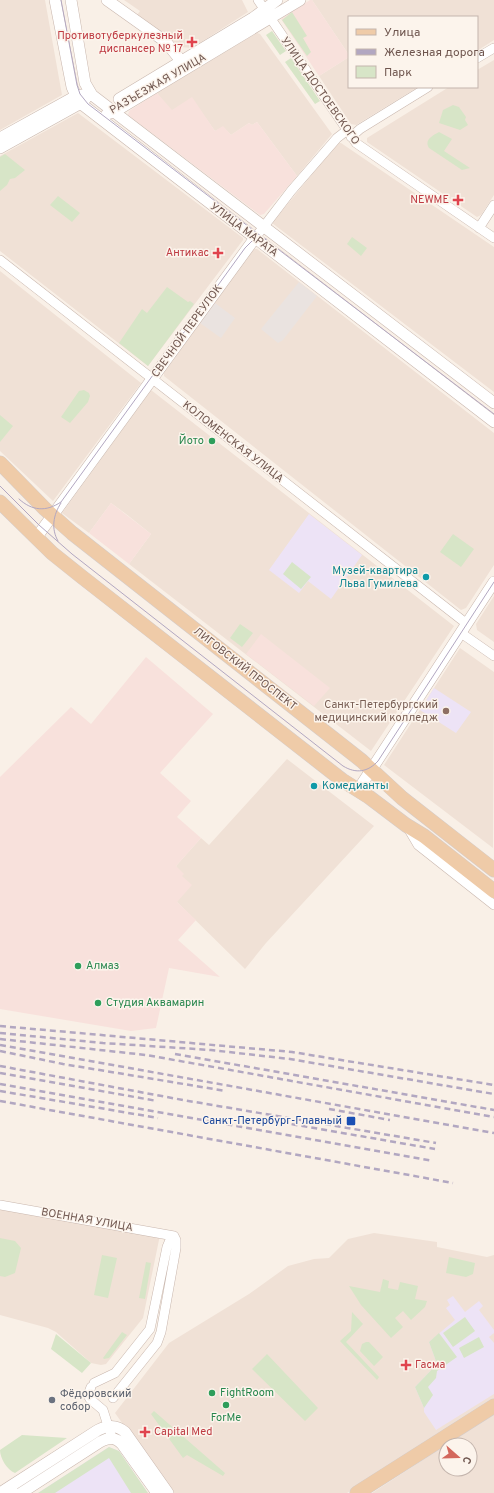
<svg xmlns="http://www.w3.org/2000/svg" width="494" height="1493" viewBox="0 0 494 1493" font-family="Overpass,sans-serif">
<rect width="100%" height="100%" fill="#f9f0e7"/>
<path fill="#f0e1d6" d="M0,0H45L62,95L0,130Z
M124,0H242L248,12L192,48L181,47L137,15L140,11Z
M312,0H494V40L477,51V17H349V55Z
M257,33L260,34L332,134L297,176L257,122L252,125L249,123L231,135L223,127L215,131L202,113L170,110L157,93Z
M349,57V87H418L356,125L351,124L319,76Z
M494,60V195L481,215L477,217L367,142V138L449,87H477V70Z
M78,113L243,238V240L148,366L0,251V156Z
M338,143H341L494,247V392L272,223Z
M253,249H257L494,433V565L466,608L461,610L164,376V373Z
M0,271L141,383L53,501L0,451Z
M151,390L454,626L371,751L129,564L151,534L126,514L111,503L89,533L62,513Z
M494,596V642L477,630L476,624Z
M460,648L494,672L493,848L384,765Z
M287,759L374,826L266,943L245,969L177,902L182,876L176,866L201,838L209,845Z
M0,1206L160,1235L143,1318L106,1364L101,1365L91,1363L56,1332L48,1328L0,1315Z
M374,1233L437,1242V1247L487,1257L494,1255V1399L347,1493H172L115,1413L169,1343L249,1294L288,1266L314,1259L329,1258L348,1239Z
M494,1414V1493H372L446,1445V1469H470V1445H446Z"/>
<path fill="#f8e1dc" d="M310,0H312L349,55V57L319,76L281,19Z
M157,93L172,110L192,97L215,131L223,126L231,135L249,123L252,125L257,122L297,176L264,214L260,215L128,115L129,111Z
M111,503L151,534L129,564L89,533Z
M261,634L330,688L314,706L246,654Z
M146,657L213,714L160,773L191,801L177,817L201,838L176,866L184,874L182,876L192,885L177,902L196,920L178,940L220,977L169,968L156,1028L131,1031L0,1009V777L71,707L91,724Z"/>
<path fill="#eae3e0" d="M299,282L317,296L283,340L278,343L261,329Z
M215,303L235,318L221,338L200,323Z"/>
<path fill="#ede3f6" d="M309,514L362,555L331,599L308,581L299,593L269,570Z
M434,688L471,712L456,733L420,710Z
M453,1296L465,1312L479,1301L483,1306L479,1310L494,1330V1333L489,1337L494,1343V1394L436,1430L424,1412V1408L415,1387L437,1364L429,1342L455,1320L446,1308L450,1305L447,1300Z
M109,1447L119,1451L148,1493H38Z"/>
<path fill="#d7e5c7" d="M292,12L307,36L303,38L311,52L307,56L282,20Z
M272,31L286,51L280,55L266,35Z
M291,58L320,101L315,104L285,62Z
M453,105L459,107L466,117L465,120L468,125L460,130L439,123L443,110Z
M439,132L452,139L444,151L470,168L462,170L429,148C424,140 432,136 439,132Z
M5,154L25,170L15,178L10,179L7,185L0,191V157Z
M58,196L80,213L72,222L50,205Z
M352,237L367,248L361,256L347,244Z
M167,287L188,302L190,301L194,304L148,366L119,343L142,309L147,313Z
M84,390L89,393L90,396L88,402L70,423L61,417L79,391Z
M0,415L13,426L0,442Z
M453,534L474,549L461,567L440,552Z
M292,562L311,577L301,589L283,574Z
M240,624L253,633L242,647L230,638Z
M0,1238L15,1241L21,1248L15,1273L5,1277L0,1276Z
M102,1255L117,1258L108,1298L94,1295Z
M449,1257L475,1263L473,1274L466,1277L446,1273Z
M146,1262L151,1263L145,1299L139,1298Z
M383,1279L389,1281L388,1288L398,1290L400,1282L418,1286L415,1299L427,1301L425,1307L411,1320L403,1311L395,1318L403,1327L391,1338L361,1305L349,1286L380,1292Z
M352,1312L363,1324L346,1342L379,1377L377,1380L340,1341L351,1331Z
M465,1317L475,1331L453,1347L443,1333Z
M122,1332L127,1335L109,1358L104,1359L103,1358Z
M439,1333L457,1357L437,1371L436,1378L428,1387L433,1395L424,1408L415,1387L437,1364L429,1342Z
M56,1334L91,1363L82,1373L51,1349Z
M479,1337L484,1347L464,1358L459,1348Z
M366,1342H369L383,1357L374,1366L360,1351L362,1344Z
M267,1354L318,1408L305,1421L252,1369Z
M154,1411L225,1473L223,1476L187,1455L183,1458L151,1414Z
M22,1435L67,1438L15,1473C7,1470 0,1458 0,1450Z
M109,1447L119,1451L148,1493H131L109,1458L55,1493H38Z"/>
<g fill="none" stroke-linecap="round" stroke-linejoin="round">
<defs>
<path id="minor" d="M258,0L356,143L494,238
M477,58L494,48
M351,137L360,129L428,87
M479,228L494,205
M255,238L291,191L337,138L346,131
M0,260L467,624
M461,633L494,656
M408,828L418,845L494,905
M0,1205L174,1236
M94,1383L115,1373L150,1329L167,1247L170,1240L174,1236L176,1240V1248L161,1332L157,1343L113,1398
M91,1387L88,1395L90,1399L103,1410L112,1438
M10,1486L15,1493"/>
<path id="tertiary" d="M55,0L72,87L76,96L84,106L494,422
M71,0L85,83L92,95L494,403
M107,0L166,42L185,66
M119,99L253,18L277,0
M107,114L114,112L300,0
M0,138L76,96L83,95
M0,148L81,103L86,98
M36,538L255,238
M358,790L494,582
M0,1493L98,1430C108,1425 117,1425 125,1432L168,1493
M21,1493L100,1442C109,1437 115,1437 122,1444L157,1493"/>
<path id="primary" d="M0,463L45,509L72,533L362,761L402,798L494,870
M0,502L52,553L82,577L342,780L369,797L406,825L424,836L494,891
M357,1493L494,1406"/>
</defs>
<use href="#minor" stroke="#c9b7ae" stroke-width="10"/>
<use href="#tertiary" stroke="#c9b7ae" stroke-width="12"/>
<use href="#primary" stroke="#d4ccca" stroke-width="15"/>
<use href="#minor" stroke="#fff" stroke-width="9"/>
<use href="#tertiary" stroke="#fff" stroke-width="11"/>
<use href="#primary" stroke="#efcba8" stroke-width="14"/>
<path stroke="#b2a7c1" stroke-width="1" d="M61,0L77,85L80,94L88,104L494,414
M0,486L39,525L72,554L343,766C356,774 368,772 378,761L494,582
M19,499C32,511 46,512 61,502L245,248L252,241L266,239
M58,541C51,529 53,515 61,503"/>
<path stroke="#b2a7c1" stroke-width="2.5" stroke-dasharray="6 4" stroke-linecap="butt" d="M0,1026L292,1052L494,1085
M0,1033L103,1043L211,1050L290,1059L494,1094
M0,1039L146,1055L494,1117
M0,1045L494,1133
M0,1051L63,1064L226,1091
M175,1054L494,1110
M0,1066L183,1100L436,1143
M0,1073L157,1101
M0,1084L433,1161
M0,1091L158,1118
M0,1101L453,1183
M329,1109L390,1120
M262,1119L435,1149"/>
</g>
<g fill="#e0444e" stroke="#fcf4ec" stroke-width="1.5">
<path d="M190 36h4v4h4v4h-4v4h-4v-4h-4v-4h4z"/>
<path d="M456 194h4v4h4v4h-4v4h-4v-4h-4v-4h4z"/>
<path d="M216 247h4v4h4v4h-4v4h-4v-4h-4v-4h4z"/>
<path d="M404 1359h4v4h4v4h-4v4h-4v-4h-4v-4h4z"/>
<path d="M143 1426h4v4h4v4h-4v4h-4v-4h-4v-4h4z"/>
</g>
<g fill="#2e9e5b" stroke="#fcf4ec" stroke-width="1.5">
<circle cx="212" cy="441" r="4"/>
<circle cx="78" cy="966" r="4"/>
<circle cx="98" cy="1003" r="4"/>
<circle cx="212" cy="1393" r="4"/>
<circle cx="226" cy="1405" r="4"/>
</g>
<g fill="#0f9aa8" stroke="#fcf4ec" stroke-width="1.5">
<circle cx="426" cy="577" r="4"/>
<circle cx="314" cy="786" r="4"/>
</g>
<circle fill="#8d6e63" stroke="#fcf4ec" stroke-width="1.5" cx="446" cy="711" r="4"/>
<rect fill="#1a4fb4" stroke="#fcf4ec" stroke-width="1.5" x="346" y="1116" width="10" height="10" rx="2"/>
<circle fill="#6b7280" stroke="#fcf4ec" stroke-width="1.5" cx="52" cy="1400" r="4"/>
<g text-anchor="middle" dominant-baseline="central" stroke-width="3" stroke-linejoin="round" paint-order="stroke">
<g font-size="11" fill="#be3a42" stroke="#fcf4ec" text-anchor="end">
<text x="183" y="36">Противотуберкулезный<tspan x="183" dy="13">диспансер № 17</tspan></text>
<text x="449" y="200">NEWME</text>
<text x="209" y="253">Антикас</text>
<text x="415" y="1365" text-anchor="start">Гасма</text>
<text x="154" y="1432" text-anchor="start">Capital Med</text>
</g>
<g font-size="11" fill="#6f564f" stroke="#fcf4ec">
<text transform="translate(158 84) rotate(-30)">РАЗЪЕЗЖАЯ УЛИЦА</text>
<text transform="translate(320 91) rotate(55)">УЛИЦА ДОСТОЕВСКОГО</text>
<text transform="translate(244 230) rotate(37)">УЛИЦА МАРАТА</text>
<text transform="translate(187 331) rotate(-54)">СВЕЧНОЙ ПЕРЕУЛОК</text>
<text transform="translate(233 442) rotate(38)">КОЛОМЕНСКАЯ УЛИЦА</text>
<text transform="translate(245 669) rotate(38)">ЛИГОВСКИЙ ПРОСПЕКТ</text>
<text transform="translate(87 1220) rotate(10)">ВОЕННАЯ УЛИЦА</text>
</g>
<g font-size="11" fill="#27864d" stroke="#fcf4ec" text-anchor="start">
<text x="204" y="441" text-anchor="end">Йото</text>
<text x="86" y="966">Алмаз</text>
<text x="106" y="1003">Студия Аквамарин</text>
<text x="220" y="1393">FightRoom</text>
<text x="226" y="1418" text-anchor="middle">ForMe</text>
</g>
<g font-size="11" fill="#0d838f" stroke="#fcf4ec" text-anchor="end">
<text x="418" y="571">Музей-квартира<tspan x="418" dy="13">Льва Гумилева</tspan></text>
<text x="322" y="786" text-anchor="start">Комедианты</text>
</g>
<g font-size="11" fill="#785e54" stroke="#fcf4ec" text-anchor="end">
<text x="438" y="705">Санкт-Петербургский<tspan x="438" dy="13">медицинский колледж</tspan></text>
</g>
<g font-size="11" fill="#164399" stroke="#fcf4ec" text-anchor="end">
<text x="342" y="1121">Санкт-Петербург-Главный</text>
</g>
<g font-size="11" fill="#5b616d" stroke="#fcf4ec" text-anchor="start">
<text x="60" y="1394">Фёдоровский<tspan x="60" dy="13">собор</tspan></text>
</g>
</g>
<rect x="348" y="16" width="130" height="72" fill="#fcf4ec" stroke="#c4b5ad"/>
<rect x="356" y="29" width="20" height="6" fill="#efcba8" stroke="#c4b5ad"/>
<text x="384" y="36" font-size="12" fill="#6f564f">Улица</text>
<rect x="356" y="49" width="20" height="6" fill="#b2a7c1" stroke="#c4b5ad"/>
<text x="384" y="56" font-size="12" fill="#6f564f">Железная дорога</text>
<rect x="356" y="66" width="20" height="12" fill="#d7e5c7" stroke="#c4b5ad"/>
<text x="384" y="76" font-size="12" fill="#6f564f">Парк</text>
<g transform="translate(458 1457) rotate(110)"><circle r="19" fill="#fcf4ec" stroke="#c4b5ad"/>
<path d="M0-3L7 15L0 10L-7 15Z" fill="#d3675c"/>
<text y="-6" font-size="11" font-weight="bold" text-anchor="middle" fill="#6f564f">С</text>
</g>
</svg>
